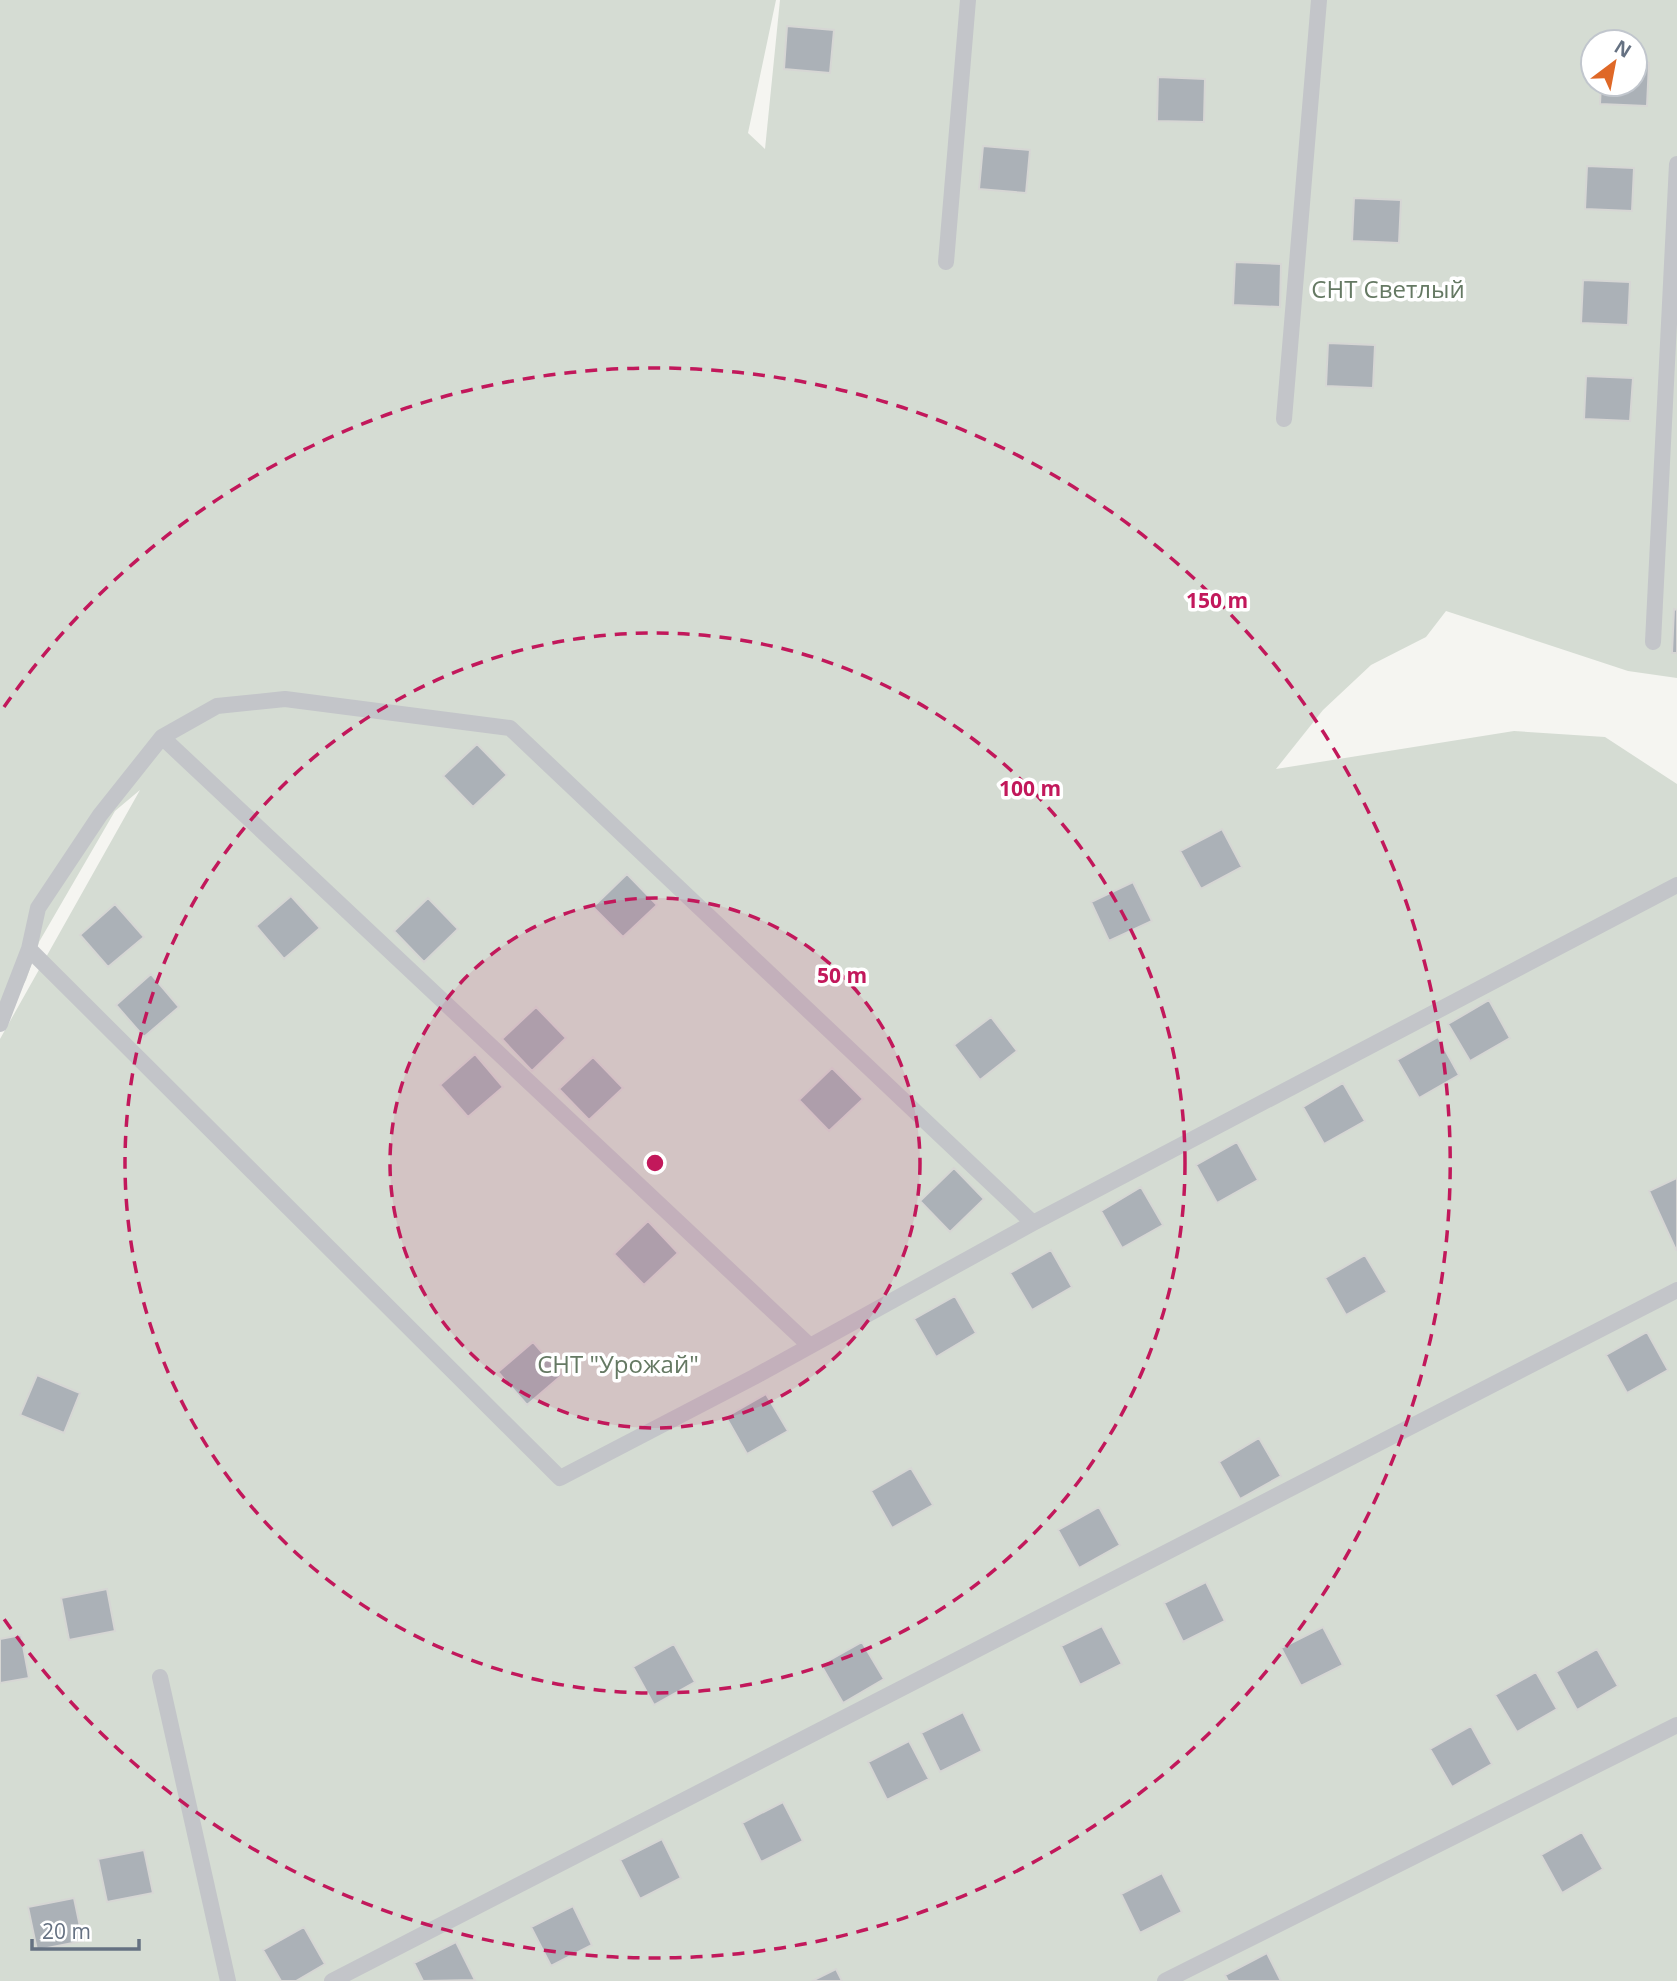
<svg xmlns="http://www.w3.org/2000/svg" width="1677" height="1981" viewBox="0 0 1677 1981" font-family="'Open Sans',sans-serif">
<rect width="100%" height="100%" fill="#f5f5f1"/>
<path fill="#d5dcd3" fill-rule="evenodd" d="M0,0H776L748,133L765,149L780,0H1677V678L1628,671L1446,611L1426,637L1371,665L1323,710L1276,769L1514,731L1605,737L1677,784V1981H0V1039L140,790L115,811L39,942L26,980L0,1024ZM1593,42H1635V84H1593Z"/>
<path fill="#abb1b7" stroke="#d6d6d4" stroke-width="2" d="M787,26L834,30L830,73L784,69Z
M1635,62L1649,63L1647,106L1600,104L1601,84H1635Z
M1158,77L1205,79L1204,122L1157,121Z
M983,146L1030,150L1026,193L979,189Z
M1587,166L1634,168L1632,211L1585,209Z
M1354,198L1401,200L1399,243L1352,241Z
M1235,262L1281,264L1280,307L1233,305Z
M1583,280L1630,282L1628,325L1581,323Z
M1328,343L1375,345L1373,388L1326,386Z
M1586,376L1633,378L1630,421L1584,419Z
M1674,609L1677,610V653H1672Z
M477,744L507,775L473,807L443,776Z
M1222,829L1242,867L1201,889L1180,851Z
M627,874L657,905L623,937L593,907Z
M1133,882L1152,921L1109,941L1091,902Z
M291,896L320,928L284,959L256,926Z
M428,898L458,929L424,962L394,931Z
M115,904L144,937L108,967L80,935Z
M151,974L179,1007L144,1037L116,1005Z
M1489,1000L1510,1038L1470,1061L1448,1024Z
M536,1007L566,1038L532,1071L502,1039Z
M991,1017L1017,1051L980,1080L954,1045Z
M1438,1037L1459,1075L1419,1098L1397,1060Z
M475,1054L503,1087L468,1117L440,1085Z
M593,1057L623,1088L589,1120L559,1089Z
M832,1068L863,1099L829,1131L799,1100Z
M1343,1083L1365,1121L1324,1144L1303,1107Z
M1237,1142L1258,1180L1217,1203L1196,1165Z
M954,1168L984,1199L950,1232L920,1201Z
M1677,1178V1250H1676L1649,1191Z
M1141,1187L1163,1225L1122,1248L1101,1211Z
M648,1221L678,1253L644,1285L614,1254Z
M1051,1250L1072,1287L1032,1310L1010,1273Z
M1365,1255L1387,1292L1346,1315L1325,1278Z
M955,1296L976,1333L936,1357L914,1319Z
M1647,1332L1668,1370L1627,1393L1606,1355Z
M533,1342L562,1375L527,1405L498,1372Z
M37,1375L80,1393L64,1433L20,1415Z
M766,1394L788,1431L747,1454L726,1417Z
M1259,1438L1281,1476L1240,1499L1219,1462Z
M911,1468L933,1505L892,1528L871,1491Z
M1099,1507L1120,1545L1079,1568L1058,1530Z
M1206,1582L1225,1621L1183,1642L1164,1603Z
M107,1589L115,1631L69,1640L61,1598Z
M1102,1626L1122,1664L1080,1685L1061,1646Z
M1323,1627L1343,1665L1301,1686L1281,1648Z
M21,1635L29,1678L0,1683V1639Z
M862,1642L884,1679L843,1703L821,1665Z
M674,1644L695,1682L654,1705L633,1667Z
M1597,1649L1618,1686L1577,1710L1556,1672Z
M1536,1672L1557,1709L1517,1732L1495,1695Z
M963,1712L982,1751L940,1772L921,1733Z
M1471,1726L1492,1764L1452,1787L1430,1749Z
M909,1741L929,1779L887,1800L868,1762Z
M783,1802L803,1841L761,1862L742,1823Z
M1582,1832L1603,1869L1562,1893L1541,1855Z
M662,1839L681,1878L640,1899L620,1860Z
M144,1850L153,1893L107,1902L98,1859Z
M1162,1873L1182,1912L1140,1933L1121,1894Z
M74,1898L83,1941L37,1950L28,1907Z
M573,1906L592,1945L551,1966L531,1927Z
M304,1927L325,1964L296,1981H281L263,1950Z
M456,1942L475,1980L423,1981L414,1963Z
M1267,1953L1281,1981H1228L1225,1975Z
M836,1969L842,1981H812Z"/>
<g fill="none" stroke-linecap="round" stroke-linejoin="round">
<path stroke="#c3c5c9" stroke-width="16" d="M946,262L968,0
M1284,419L1319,0
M1653,642L1677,164
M162,737L100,815L38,908L29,949L560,1478L754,1377L1033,1223L1677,885
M0,1024L29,949
M810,1346L162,737L217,706L285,699L510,728L1033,1223
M160,1677L228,1981
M332,1981L1677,1290
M1165,1981L1677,1725"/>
</g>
<circle cx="655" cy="1163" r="265" fill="#c2185b" fill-opacity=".12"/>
<g fill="none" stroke="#c2185b" stroke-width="3.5" stroke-dasharray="12 9">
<circle cx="655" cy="1163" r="265"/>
<circle cx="655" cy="1163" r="530"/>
<path d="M4 707A795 795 0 1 1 4 1619"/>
</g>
<g text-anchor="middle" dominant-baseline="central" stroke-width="7" stroke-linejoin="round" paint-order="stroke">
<g font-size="24" fill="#657963" stroke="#fff">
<text x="1388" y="288">СНТ Светлый</text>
<text x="618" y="1363">СНТ "Урожай"</text>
</g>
</g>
<circle cx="655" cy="1163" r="10" fill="#c2185b" stroke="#fff" stroke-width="3.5"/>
<g font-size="21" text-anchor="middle" font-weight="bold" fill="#c2185b" stroke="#fff" stroke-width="7" stroke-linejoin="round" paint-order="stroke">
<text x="1217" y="608">150 m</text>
<text x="1030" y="796">100 m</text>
<text x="842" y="983">50 m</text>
</g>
<g transform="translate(1614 63) rotate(32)"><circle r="33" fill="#ffffff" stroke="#c1c6cd" stroke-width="2"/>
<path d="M0-5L12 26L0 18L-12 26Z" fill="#df6827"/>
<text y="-10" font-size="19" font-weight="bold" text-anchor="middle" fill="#657182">N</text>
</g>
<path d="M32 1939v10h107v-10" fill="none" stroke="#657182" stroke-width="3.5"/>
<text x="42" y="1939" font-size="21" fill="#657182" stroke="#ffffff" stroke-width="5" paint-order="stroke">20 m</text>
</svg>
